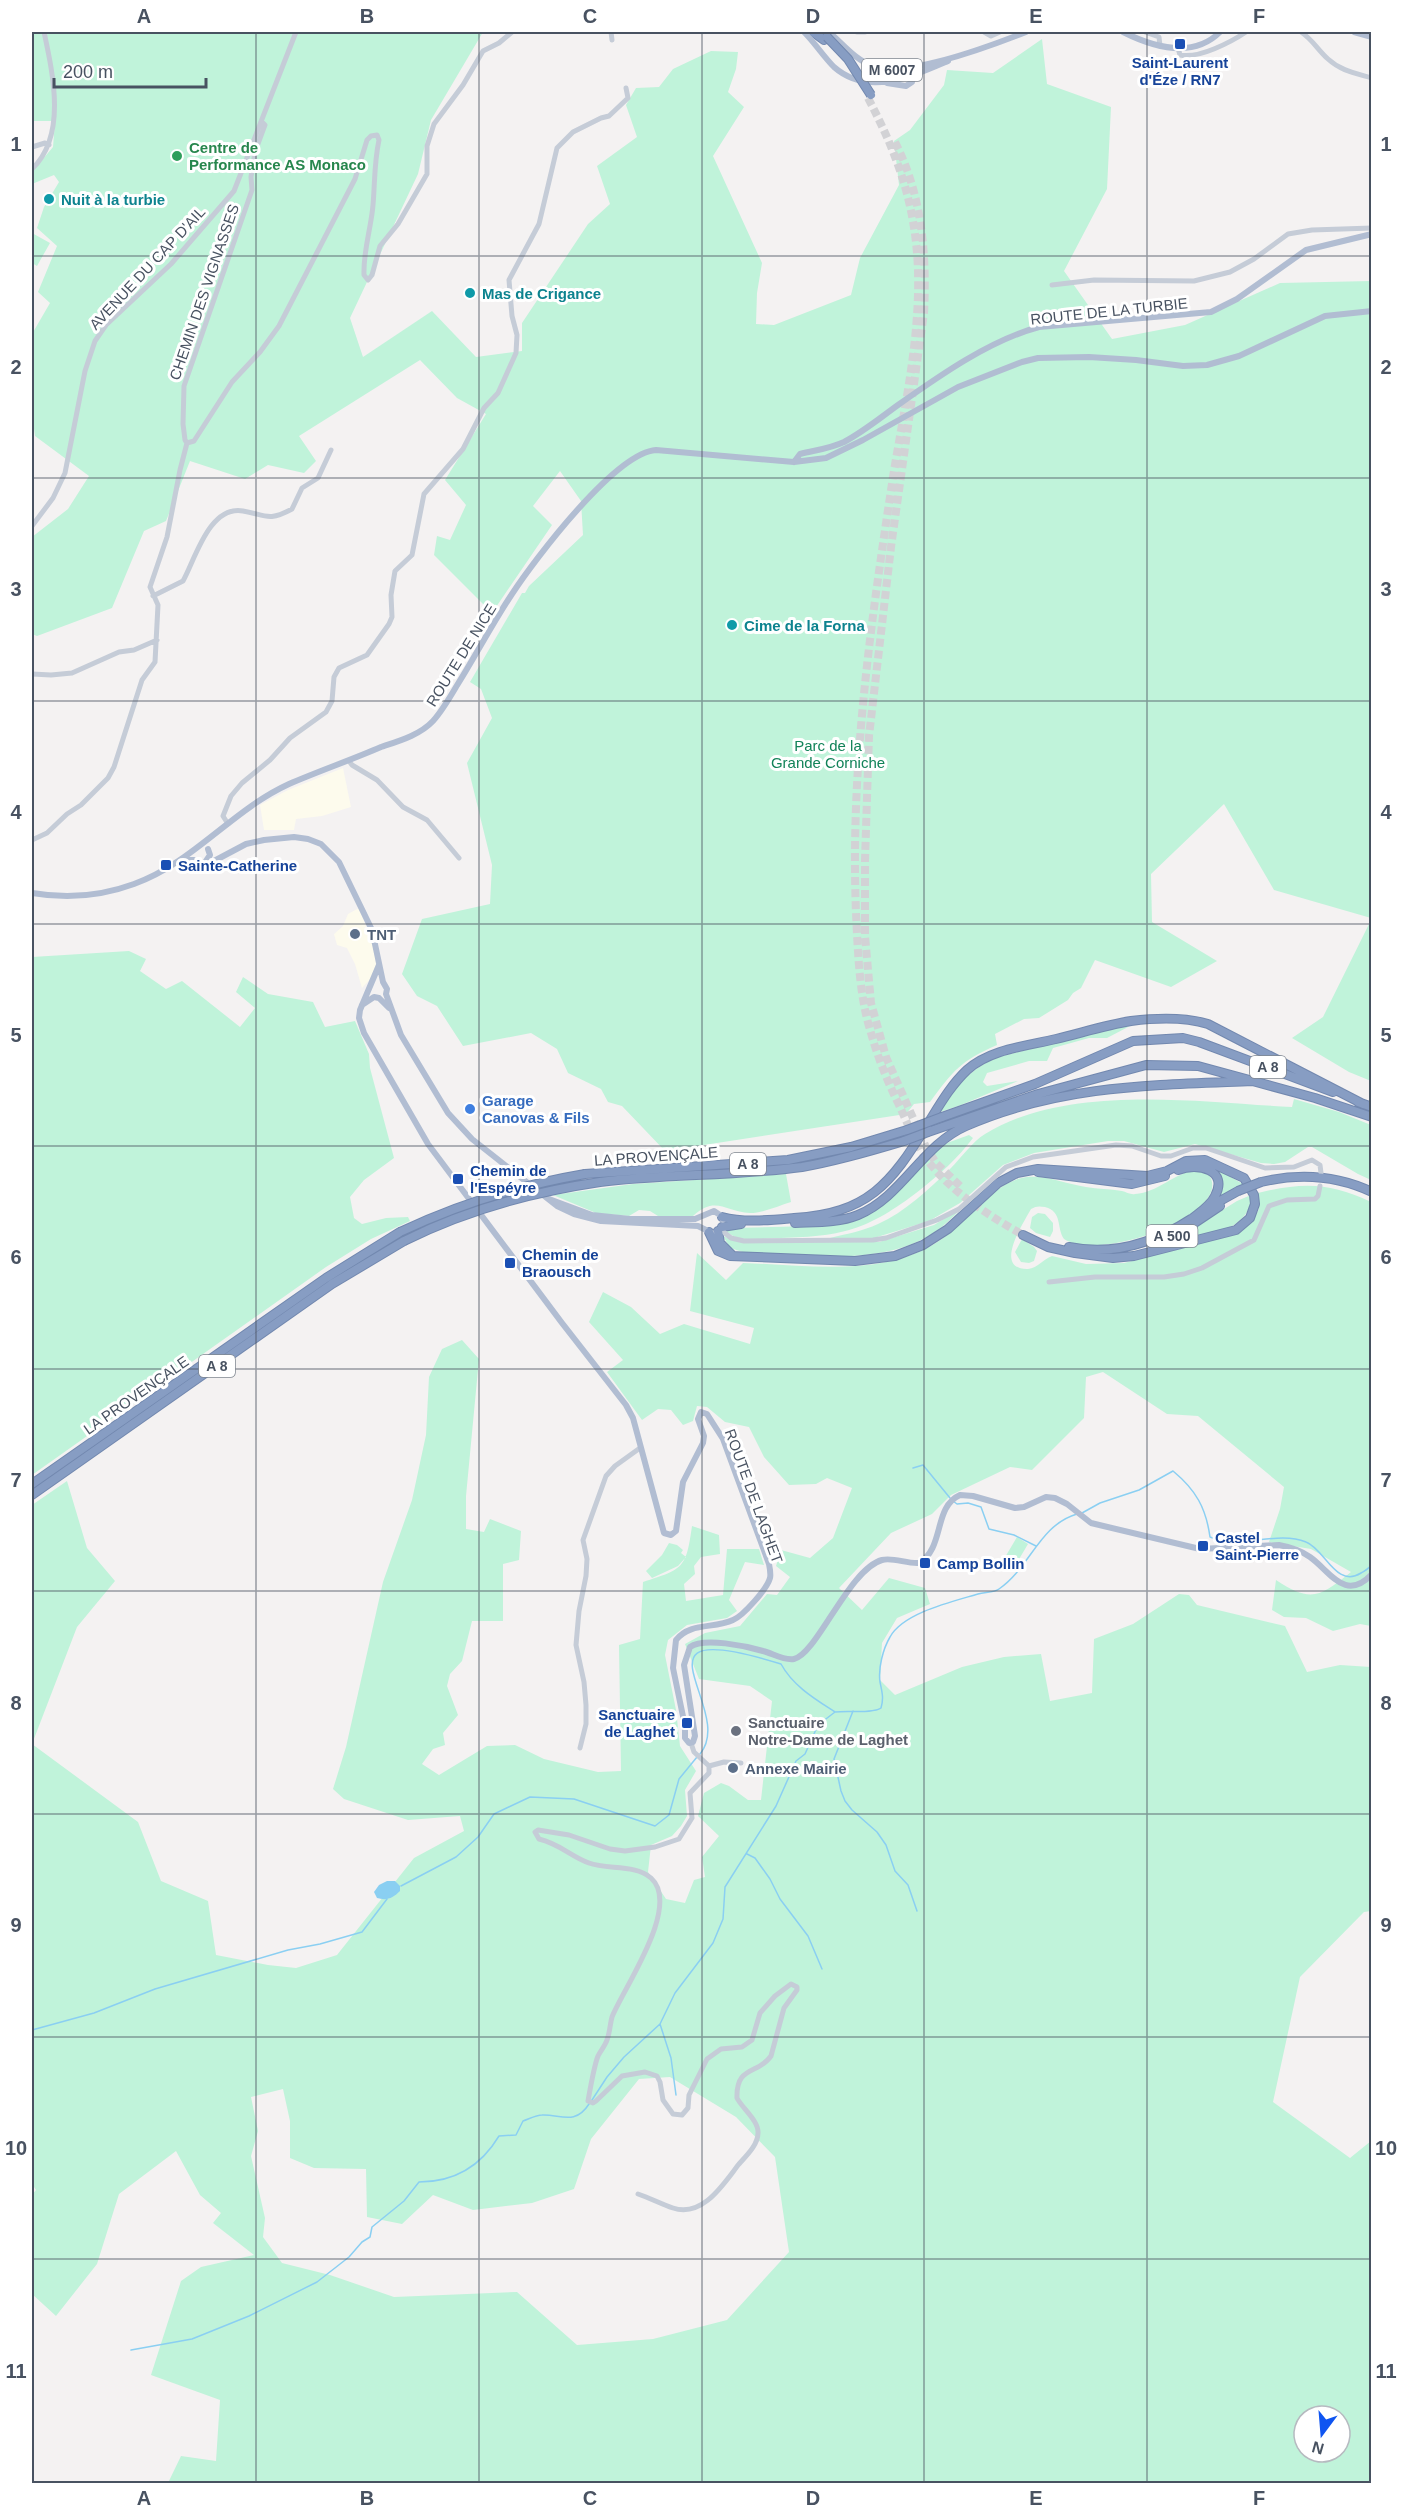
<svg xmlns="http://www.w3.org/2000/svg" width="1403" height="2515" viewBox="0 0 1403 2515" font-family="Helvetica,sans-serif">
<rect width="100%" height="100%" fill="#f4f2f2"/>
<path fill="#fdfbed" d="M343,768L351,807L322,816L296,819L294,830H264L260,805L288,790Z
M359,908L374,949L376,965L374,975L362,988L355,964L347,948L337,945L334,934L343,926L348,914Z"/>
<path fill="#c0f3da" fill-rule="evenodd" d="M32,32H483L431,120L418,174L350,318L363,357L432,311L476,357L522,351V323L588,224L610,204L597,166L637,137L626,105L636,88L659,87L673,69L711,51L738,52L736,69L728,92L744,107L713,156L762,263L757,293L756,324L774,325L851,295L860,258L899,185L894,141L910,130L944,85L947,70L993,73L1042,39L1047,84L1111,107L1107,189L1064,271L1112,339L1185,325L1280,283L1371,281V918L1274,890L1224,804L1151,874L1152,922L1217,961L1171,987L1095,960L1081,988L1073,993L1068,1000L1039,1018L1024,1019L995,1034L997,1045C959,1062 954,1070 930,1102L914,1104L906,1114L665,1151L622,1106L608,1102L601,1089L568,1073L557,1049L531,1033L463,1046L437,1006L417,996L402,974L422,919L490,904L492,865L467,763L492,718L481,689L470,682L522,593H525L529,586L583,535L581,501L560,471L533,506L552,525L492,613L434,555L437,536L450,540L466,505L445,480L486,414L457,398L420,360L299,436L316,461L304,473L268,465L245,479L190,461L166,521L144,531L112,608L37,636L32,634V537L68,509L89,476L35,436L32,414V334L50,303L38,292L57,246L37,228L44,207L59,182L54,175L32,184V172L53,147L55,121H32Z
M32,233L50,243L37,266L32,263Z
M1371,920V1081L1349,1072L1292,1038L1323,1017Z
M129,951L146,959L140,971L166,989L182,981L240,1027L255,1008L236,992L243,977L268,994L313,1002L325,1027L355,1021L369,1054L370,1068L394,1158L364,1180L350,1197L354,1218L362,1224L386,1218L408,1217L410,1221L371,1239L326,1267L32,1475V957Z
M1130,1026L1107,1038H1089L1053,1048L1047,1061H1029L987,1073L983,1082L987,1086L1018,1081L961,1105L937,1113C953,1088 970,1069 998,1057L1113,1028Z
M1294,1099L1339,1112L1371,1125V1180L1358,1174L1312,1147H1308L1285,1162L1274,1164L1261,1163L1195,1144L1164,1152L1124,1141H1108L1034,1153L1003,1165L960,1203L929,1221L874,1238H830C846,1234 863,1231 878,1224C905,1212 929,1189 950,1169C961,1158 972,1142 985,1134C1067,1083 1199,1102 1292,1107Z
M969,1135L973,1138C958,1158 939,1175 920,1190C867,1231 841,1237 775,1238C759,1239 739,1243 726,1231L733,1228L811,1226L851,1221L919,1167L937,1150L947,1143Z
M1217,1169L1243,1184L1219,1197L1222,1182Z
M1198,1170L1209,1175C1235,1214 1099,1263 1064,1239C1056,1227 1063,1212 1045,1207C1039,1206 1036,1206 1031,1209C1024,1222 992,1270 1028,1269C1038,1268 1043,1259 1052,1256L1086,1264L1124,1263L1226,1237L1242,1231L1253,1220L1259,1209L1258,1193C1302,1182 1330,1182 1371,1202L1372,1569L1367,1575L1371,1576V1626L1360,1624L1333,1631L1306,1618L1284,1617L1272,1610L1276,1580C1311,1603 1320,1597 1351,1572L1311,1549L1269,1542L1280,1509L1284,1487L1198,1416L1167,1414L1103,1372L1086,1377L1084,1418L1032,1470L1010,1467L951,1495L932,1514L891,1533L839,1588L862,1610L889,1578L925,1588L930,1604L897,1618L882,1643L880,1680L895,1695L962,1667L1004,1657L1041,1654L1050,1701L1092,1693L1094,1639L1133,1624L1179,1594L1189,1595L1197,1605L1285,1626L1307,1672L1340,1665L1371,1667V1911L1364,1912L1300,1977L1273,2102L1350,2158L1371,2141V2483H168L181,2456L216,2461L220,2400L151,2375L181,2281L201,2267L254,2255L213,2223L221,2213L200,2195L176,2151L119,2194L97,2264L56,2316L32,2294V2195L36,2190L32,2184V1505L67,1481L87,1548L115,1581L77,1627L32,1744L138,1822L161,1881L208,1901L216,1955L268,1965L296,1968L337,1955L414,1858L464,1831L460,1816L408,1820L344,1799L333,1789L346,1747L383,1582L412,1500L426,1435L429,1377L442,1349L462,1340L479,1359L466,1496V1529L484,1532L490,1519L521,1531L519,1560L503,1564V1621H472L462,1661L450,1674L447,1686L458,1715L443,1733L445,1745L433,1749L422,1764L439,1775L487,1746L515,1745L544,1759L598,1772L621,1771L619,1645L640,1639L643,1582C684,1569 686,1568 692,1526L719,1535L720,1554L701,1557L694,1566L695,1574L684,1584L686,1601L723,1595L727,1549H759L764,1565L745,1562L729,1600L737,1611L727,1618L687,1625L668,1640L665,1655L676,1710L680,1746L696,1771L685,1790L687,1816L681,1826L672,1836L651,1845L648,1872L666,1899L685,1903L694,1880L705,1877L702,1857L719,1836L698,1816L704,1793L721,1783L729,1786L748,1800H761L772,1701L750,1686L699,1679L685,1644L705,1633L740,1626L767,1594L777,1595L790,1577L776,1566L781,1550L810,1558L833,1538L852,1488L827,1478L816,1484L789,1485L764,1457L749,1427L725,1422L707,1407L697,1406L693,1421L683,1425L671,1410L658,1409L642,1420L607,1372L623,1360L589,1322L603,1292L631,1307L660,1334L684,1324L750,1344L754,1328L690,1311L697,1253L726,1280L743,1263C807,1265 883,1278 939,1241C966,1223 987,1189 1018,1179C1040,1172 1064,1184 1086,1187C1098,1189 1110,1189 1122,1191C1126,1192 1131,1195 1135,1194C1158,1193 1174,1172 1198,1170ZM670,2077L736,2117L775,2157L789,2252L727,2320L653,2339L577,2345L517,2292L394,2297L330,2275L282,2263L263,2237L265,2218L251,2156L258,2131L251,2097L283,2089L290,2121V2158L314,2168L366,2169L367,2217L402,2224L433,2195L473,2210L532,2203L574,2189L591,2139L639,2079ZM1304,2416H1340V2452H1304Z
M786,1174L791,1202C778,1206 763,1213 750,1213C725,1212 716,1195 693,1216H658L650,1211L639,1210L629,1216L596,1213L553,1195L633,1184Z
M1251,1195C1252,1234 1196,1237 1166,1245L1237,1201Z
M962,1208C952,1218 942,1228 930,1235C876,1267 806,1254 746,1253L730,1248L723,1236L732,1240L879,1242L934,1225Z
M1038,1213L1045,1214L1053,1223V1231L1050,1237L1036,1233L1030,1228L1032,1217Z
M1022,1239L1034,1247L1037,1251L1034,1261L1029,1263L1021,1262L1015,1252Z
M1017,1537L1028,1544L1015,1566L1004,1559Z
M669,1543L677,1545L683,1550L681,1553L686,1557L678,1566L652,1578L646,1571L662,1555Z"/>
<path fill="#8acff2" d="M387,1881H395L400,1886V1891C393,1898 387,1901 377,1898L374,1892L379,1885Z"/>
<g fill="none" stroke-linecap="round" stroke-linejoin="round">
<path stroke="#8acff2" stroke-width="1.5" d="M913,1468L923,1465L950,1498
M953,1501L957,1504L968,1503L981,1507L989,1529L1014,1535L1036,1546
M1082,1513L1100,1503L1139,1490L1173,1471C1196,1490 1206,1508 1210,1537C1241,1550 1276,1530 1306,1542C1325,1549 1336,1589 1361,1573C1366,1570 1369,1569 1372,1564
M853,1711L834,1759L841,1791L845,1801L852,1810L877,1832L886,1845L895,1871L908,1885L917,1911
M700,1754C738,1709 617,1613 781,1664C793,1686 815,1699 835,1712C848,1710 872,1714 881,1708C884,1698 882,1692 880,1682C878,1668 883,1649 890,1637C903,1613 951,1602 978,1594C985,1592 994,1593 999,1589C1030,1568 1039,1525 1077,1514
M747,1854L755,1858L770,1879L780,1899L808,1936L822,1969
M401,1886L456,1857L478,1837L494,1814L530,1797L574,1799L655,1826L669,1815L679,1779L697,1757
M660,2024L671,2058L676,2095
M32,2030L94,2013L155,1989L288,1950L320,1944L362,1932L387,1899
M592,2100L607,2077L624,2057L660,2024L675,1993L713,1943L723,1919L725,1887L776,1806L796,1761L805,1754L818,1725L835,1712
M131,2350L192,2339L249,2316L317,2282L349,2257L362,2242L370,2237L372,2227L404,2201L419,2182C454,2182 481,2166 499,2136L516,2135L523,2121C529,2119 536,2115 542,2115C560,2114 575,2126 589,2104"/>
<path stroke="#d2d2d5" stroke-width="8" stroke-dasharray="8 4" stroke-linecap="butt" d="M868,98C898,155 916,206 918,271C920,340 904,409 893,477C871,621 850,766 856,913C858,953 859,995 871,1033C878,1058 888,1083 900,1107C909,1127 917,1148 932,1166C956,1195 990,1216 1023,1235
M895,142C922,195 927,254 924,313L891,547L869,736L865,860V936L871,1003L886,1057L925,1145L936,1163L960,1186"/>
<defs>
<path id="highway" d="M813,32L824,40
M1358,1102L1372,1107
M942,1117L1035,1084L1133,1041L1183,1038L1199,1042L1333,1092
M928,1132L1038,1094L1146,1065L1198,1066L1315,1098L1372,1117
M1178,1170C1198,1162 1229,1170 1215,1196C1210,1207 1197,1214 1188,1222
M1038,1172L1132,1184L1165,1176
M585,1174L788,1160L851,1147L907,1130
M600,1182C667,1174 735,1176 802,1167C837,1161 871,1151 904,1141
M1261,1182C1299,1173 1336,1175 1372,1192
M1211,1206L1238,1191
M722,1217C744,1223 771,1220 794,1218C867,1214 891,1184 927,1125C939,1106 950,1086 967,1070C990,1049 1027,1046 1056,1039C1081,1033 1106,1025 1131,1021C1155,1018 1185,1017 1208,1024L1363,1104
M795,1223C816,1222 838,1223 858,1215C902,1197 922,1145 966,1126C1060,1085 1153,1085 1252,1081
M722,1227L741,1224
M1187,1228L1220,1206
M718,1231L720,1243L732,1255
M709,1232L718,1251L730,1256L855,1261L895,1256L923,1245L948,1229L998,1183L1017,1173L1038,1169L1147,1176L1167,1171L1186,1161L1205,1160L1244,1178L1254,1195L1255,1204L1250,1218L1236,1230L1134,1256L1113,1258L1075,1253L1048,1247L1023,1235
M1069,1247C1113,1256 1154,1243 1191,1219
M32,1484L326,1278L400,1232
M32,1495L332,1284L404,1241"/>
</defs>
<use href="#highway" stroke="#7288af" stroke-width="10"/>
<path stroke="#c5ccd7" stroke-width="5" d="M611,32L612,40
M857,32H865
M984,32L991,36L1000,32
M1145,32L1159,37L1160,46
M1301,32C1312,39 1318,50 1328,59C1341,71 1355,73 1372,78
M1178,48L1180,55C1199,59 1231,42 1246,32
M32,147L45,143L49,145
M32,169C67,136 53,74 44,32
M1052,285L1094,280L1194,281L1230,272L1254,259L1288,234L1312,230L1372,228
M187,443L194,441L232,382L260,352L279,326L355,179L367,140L371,136L377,135L379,140C374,163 375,182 373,205C371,229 363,251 364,275L368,280L372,275L380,246L398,224L427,174V146L434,124L463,85L483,51L499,43L512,32
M32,526L53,498L65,473L85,371L95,341L106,325L171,264L234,191L296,32
M153,596L183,581C195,560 209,505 243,511C266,515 268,522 292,509L302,488L318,478L331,450
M32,674L51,675L72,673L119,652L134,650L157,640
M349,761L352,765L377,780L403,807L427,820L459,858
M228,824L223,816L231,796L242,783L270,760L290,738L326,712L332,701L334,677L339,668L367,655L389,624L392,617L391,595L395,571L412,555L424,494L463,449L484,408L498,393L516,353L517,335L512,316L509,280L539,224L557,148L573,132L601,118L609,116L628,98L626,88
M32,840L47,833L67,814L81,805L108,778L114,767L142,680L155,662L158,605L150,587L167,537L180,470L187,443L185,440L183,424L184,386L252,190L251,177L255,152L265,125L262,122
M720,1229L731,1238L744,1241L873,1240L886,1238L937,1220L959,1209L1006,1167L1033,1157L1116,1145L1132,1146L1161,1156H1171L1193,1148H1206L1265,1168L1294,1167L1312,1160L1320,1165L1321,1173
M1049,1282L1095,1277H1164L1184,1274L1202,1268L1254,1240L1269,1206L1287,1200L1315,1199L1318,1196L1320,1186
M1228,1539V1548
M580,1748L586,1724V1705L584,1682L576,1645L579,1611L586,1576L587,1559L583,1540L606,1476L615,1466L640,1448
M709,1766L724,1762L741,1763
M638,2194C650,2198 661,2204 673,2208C703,2218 724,2183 739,2164C746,2156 758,2145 758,2133C759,2121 742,2108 737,2098C736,2065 758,2075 771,2056L784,2008L797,1990V1987L791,1984L775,1996L760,2013L752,2040L742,2047L721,2049L707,2059L689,2095L688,2108L682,2115L673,2114L663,2100L660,2082L657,2076L645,2072L622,2076L596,2101L593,2103L588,2101C590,2090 594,2066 598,2056C601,2050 605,2046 607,2040C610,2032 610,2024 612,2017C623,1989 682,1906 651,1878C635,1864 607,1870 589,1863C570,1856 560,1844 539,1839L535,1832L538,1830L569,1835L610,1849L625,1851L655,1847L679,1839L692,1818L690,1793L709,1773V1766L694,1752L691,1743"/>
<path stroke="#b1bdd2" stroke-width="6" d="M804,32C815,43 823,56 834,67C868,97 913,76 948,61
M829,32C843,44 855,60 873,66C906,78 993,45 1026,32
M1123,32C1153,47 1193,59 1220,32
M1354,32L1372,37
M887,83L906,86L912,82L913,76
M794,462L800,454C815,450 829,449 844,442C863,432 880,418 898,405C939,376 990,340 1039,327L1211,312L1237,299L1306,250L1372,234
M181,860H194L201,863L214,861L246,844L264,840L294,837L308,839L321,844L339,862L372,930L383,982L387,989L386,994L401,1035L448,1113L472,1139L557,1206L574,1214L601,1221L698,1226L712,1233
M206,861L210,855L208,849
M32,893C67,899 99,897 134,884C193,863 232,810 289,784C319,771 351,760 381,747C399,741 420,735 433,721C442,711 449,699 456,687C475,657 492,624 512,594C535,559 615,453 656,450L794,462L826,458L863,440L958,387L1022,362L1038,358L1089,357L1136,360L1183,366L1207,365L1239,356L1325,316L1372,311
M379,965L360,1010L359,1018L364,1033L428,1144L562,1323L626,1405L633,1418L664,1533L671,1535L676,1531L683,1482L703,1443L704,1436L698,1419L701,1412L707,1414L723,1439L769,1564C770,1569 771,1574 770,1578C767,1589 743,1616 733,1620C714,1629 690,1622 676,1640L673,1668L685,1726V1738L689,1743L693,1742L695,1736L684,1665L690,1647C704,1637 746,1646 763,1651C772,1653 784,1661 794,1659C817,1654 849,1569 882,1560C893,1557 907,1564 919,1563C945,1548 933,1507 960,1495L973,1496L1015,1508L1024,1507L1046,1497L1055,1498L1067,1504L1091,1523L1200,1549L1279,1545C1290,1547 1300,1550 1310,1557C1330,1571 1345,1603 1372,1574
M362,1005L374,997L379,998L389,1008
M549,1199L592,1215L630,1219H695L714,1211L720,1215L723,1220"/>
<use href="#highway" stroke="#879dc3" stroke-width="8"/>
<defs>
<path id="highway-bridge" d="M827,37L848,59L871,95
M907,1130L942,1117
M904,1141L928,1132
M1238,1191L1261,1182
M400,1232C459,1204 521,1185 585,1174
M404,1241C466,1210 532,1192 600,1182"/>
</defs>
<use href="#highway-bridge" stroke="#7288af" stroke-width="10" stroke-linecap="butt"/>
<use href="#highway-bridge" stroke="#879dc3" stroke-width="8"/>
</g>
<path fill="none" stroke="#485261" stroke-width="1.5" stroke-opacity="0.55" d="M256,32V2484M479,32V2484M702,32V2484M924,32V2484M1147,32V2484M32,256H1372M32,478H1372M32,701H1372M32,924H1372M32,1146H1372M32,1369H1372M32,1591H1372M32,1814H1372M32,2037H1372M32,2259H1372"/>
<g fill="#1a4fb4" stroke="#fff" stroke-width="2">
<rect x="1174" y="38" width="12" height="12" rx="3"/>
<rect x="160" y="859" width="12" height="12" rx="3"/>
<rect x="452" y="1173" width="12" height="12" rx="3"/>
<rect x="504" y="1257" width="12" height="12" rx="3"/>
<rect x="1197" y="1540" width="12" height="12" rx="3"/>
<rect x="919" y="1557" width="12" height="12" rx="3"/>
<rect x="681" y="1717" width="12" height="12" rx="3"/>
</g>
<circle fill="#2e9e5b" stroke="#fff" stroke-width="2" cx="177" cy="156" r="6"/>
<g fill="#0f9aa8" stroke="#fff" stroke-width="2">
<circle cx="49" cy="199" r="6"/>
<circle cx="470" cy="293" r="6"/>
<circle cx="732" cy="625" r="6"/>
</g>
<g fill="#5c6f8a" stroke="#fff" stroke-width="2">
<circle cx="355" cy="934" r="6"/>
<circle cx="733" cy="1768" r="6"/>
</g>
<circle fill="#3f7fe0" stroke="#fff" stroke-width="2" cx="470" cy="1109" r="6"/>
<circle fill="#6b7280" stroke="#fff" stroke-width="2" cx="736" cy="1731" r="6"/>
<g text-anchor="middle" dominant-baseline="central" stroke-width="6" stroke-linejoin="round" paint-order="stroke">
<g fill="#fff" stroke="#7f8690" stroke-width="1.5">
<rect x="862" y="59" width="60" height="22" rx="4.5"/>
<rect x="1250" y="1056" width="36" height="22" rx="4.5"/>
<rect x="730" y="1153" width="36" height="22" rx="4.5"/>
<rect x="1146.5" y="1225" width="51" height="22" rx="4.5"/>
<rect x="199" y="1355" width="36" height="22" rx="4.5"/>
</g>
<g font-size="14" font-weight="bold" fill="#485261">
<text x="892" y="70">M 6007</text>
<text x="1268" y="1067">A 8</text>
<text x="748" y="1164">A 8</text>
<text x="1172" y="1236">A 500</text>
<text x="217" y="1366">A 8</text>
</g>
<g font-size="15" font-weight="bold" fill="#164399" stroke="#fff" text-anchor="start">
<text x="1180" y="62" text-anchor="middle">Saint-Laurent<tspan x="1180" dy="17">d'Éze / RN7</tspan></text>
<text x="178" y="865">Sainte-Catherine</text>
<text x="470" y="1170">Chemin de<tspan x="470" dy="17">l'Espéyre</tspan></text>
<text x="522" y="1254">Chemin de<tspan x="522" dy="17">Braousch</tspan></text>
<text x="1215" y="1537">Castel<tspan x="1215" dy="17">Saint-Pierre</tspan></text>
<text x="937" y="1563">Camp Bollin</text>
<text x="675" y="1714" text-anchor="end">Sanctuaire<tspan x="675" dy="17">de Laghet</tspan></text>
</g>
<g font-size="15" font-weight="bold" fill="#27864d" stroke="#fff" text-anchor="start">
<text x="189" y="147">Centre de<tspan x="189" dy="17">Performance AS Monaco</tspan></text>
</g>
<g font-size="15" font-weight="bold" fill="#0d838f" stroke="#fff" text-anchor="start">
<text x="61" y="199">Nuit à la turbie</text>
<text x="482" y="293">Mas de Crigance</text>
<text x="744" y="625">Cime de la Forna</text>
</g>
<g font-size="15" fill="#485261" stroke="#fff">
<text transform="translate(147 268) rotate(-47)">AVENUE DU CAP D'AIL</text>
<text transform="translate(204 292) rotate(-71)">CHEMIN DES VIGNASSES</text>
<text transform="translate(1109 311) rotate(-6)">ROUTE DE LA TURBIE</text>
<text transform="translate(461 655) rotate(-58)">ROUTE DE NICE</text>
<text transform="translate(656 1156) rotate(-4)">LA PROVENÇALE</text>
<text transform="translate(136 1395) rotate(-35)">LA PROVENÇALE</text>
<text transform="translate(754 1496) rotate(70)">ROUTE DE LAGHET</text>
</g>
<g font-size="15" fill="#128359" stroke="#fff">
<text x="828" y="745">Parc de la<tspan x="828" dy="17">Grande Corniche</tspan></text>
</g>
<g font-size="15" font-weight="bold" fill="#4e5e75" stroke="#fff" text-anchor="start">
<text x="367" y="934">TNT</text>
<text x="745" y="1768">Annexe Mairie</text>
</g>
<g font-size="15" font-weight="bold" fill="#366cbe" stroke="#fff" text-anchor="start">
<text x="482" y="1100">Garage<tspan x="482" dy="17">Canovas &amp; Fils</tspan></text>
</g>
<g font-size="15" font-weight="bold" fill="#5b616d" stroke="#fff" text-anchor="start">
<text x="748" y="1722">Sanctuaire<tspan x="748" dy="17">Notre-Dame de Laghet</tspan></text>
</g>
</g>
<rect width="1403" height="2515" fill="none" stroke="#ffffff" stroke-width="66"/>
<g transform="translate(1322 2434) rotate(196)"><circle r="28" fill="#ffffff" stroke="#b6bac0" stroke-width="1.5"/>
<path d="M0-4.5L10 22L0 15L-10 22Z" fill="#0f55f1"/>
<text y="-9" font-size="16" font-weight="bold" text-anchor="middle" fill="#485261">N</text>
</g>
<path d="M54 78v9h152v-9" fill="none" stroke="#485261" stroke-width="3"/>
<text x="63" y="78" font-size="18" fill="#485261" stroke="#ffffff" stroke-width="4.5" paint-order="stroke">200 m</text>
<rect x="33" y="33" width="1337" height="2449" fill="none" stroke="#485261" stroke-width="2"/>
<g font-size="20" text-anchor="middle" font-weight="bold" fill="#485261">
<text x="144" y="23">A</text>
<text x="367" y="23">B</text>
<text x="590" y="23">C</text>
<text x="813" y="23">D</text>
<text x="1036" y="23">E</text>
<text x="1259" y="23">F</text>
<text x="16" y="151">1</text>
<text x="1386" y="151">1</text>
<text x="16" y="374">2</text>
<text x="1386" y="374">2</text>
<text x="16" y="596">3</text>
<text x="1386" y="596">3</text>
<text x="16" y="819">4</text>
<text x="1386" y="819">4</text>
<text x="16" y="1042">5</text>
<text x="1386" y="1042">5</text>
<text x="16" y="1264">6</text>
<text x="1386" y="1264">6</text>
<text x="16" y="1487">7</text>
<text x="1386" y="1487">7</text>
<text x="16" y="1710">8</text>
<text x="1386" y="1710">8</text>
<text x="16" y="1932">9</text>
<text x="1386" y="1932">9</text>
<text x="16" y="2155">10</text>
<text x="1386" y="2155">10</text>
<text x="16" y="2378">11</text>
<text x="1386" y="2378">11</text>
<text x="144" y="2505">A</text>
<text x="367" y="2505">B</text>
<text x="590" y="2505">C</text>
<text x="813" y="2505">D</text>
<text x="1036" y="2505">E</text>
<text x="1259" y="2505">F</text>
</g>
</svg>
